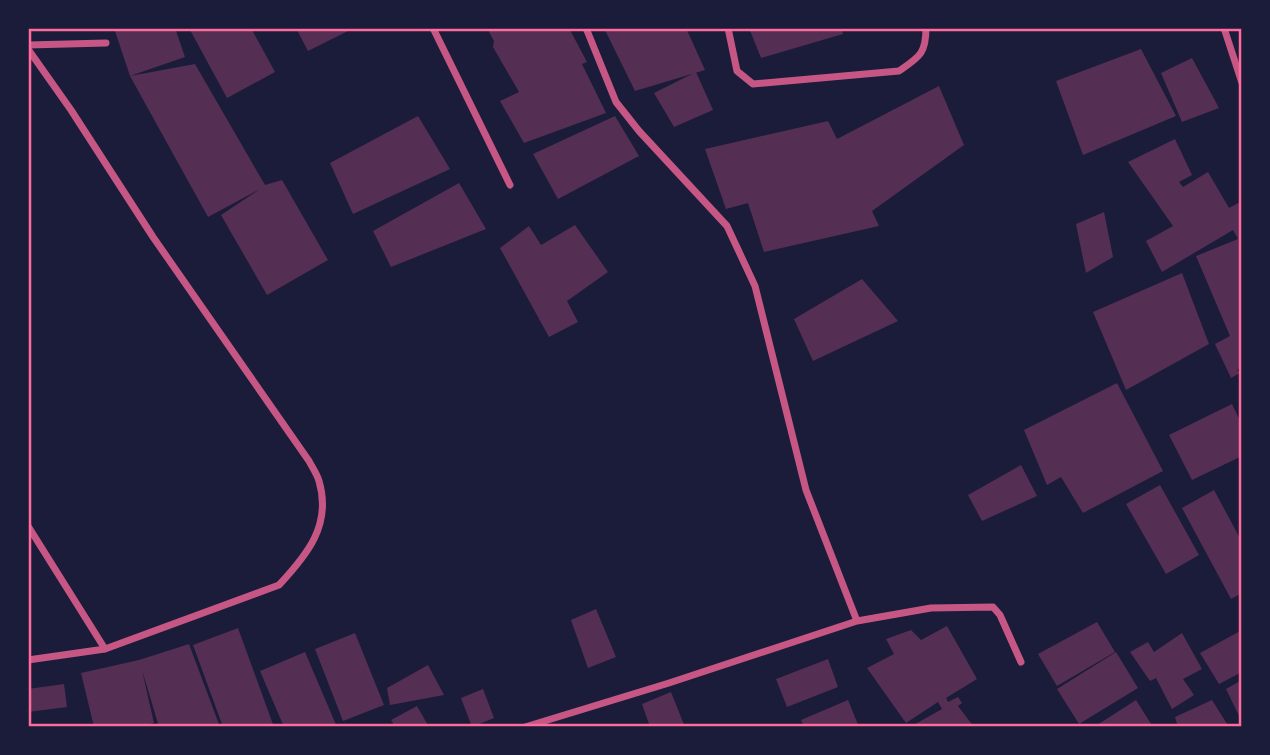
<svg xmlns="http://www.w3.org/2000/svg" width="1270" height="755" viewBox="0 0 1270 755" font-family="'Space Grotesk',sans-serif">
<rect width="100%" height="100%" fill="#1b1b3a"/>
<path fill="#542f53" d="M114,28H175L185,57L130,76L195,64L265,185L282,180L328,260L267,295L221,215L260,189L208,217L130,76Z
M189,28H251L275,72L227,98Z
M296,28H354L308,51Z
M487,28H569L587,62L582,64L606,113L524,143L500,101L519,92L493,47L494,41Z
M604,28H686L705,70L635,91Z
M749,28H841L843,34L761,58Z
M1141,49L1176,116L1083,155L1056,81Z
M1192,58L1219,108L1182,122L1161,73Z
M696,72L713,110L674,127L654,93Z
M939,86L964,145L872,211L879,226L764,252L748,203L726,209L705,149L828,121L837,139Z
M418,116L450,169L353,214L330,163Z
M615,116L639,156L558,199L533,154Z
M1175,139L1192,175L1179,182L1183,187L1208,172L1229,208L1242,201V367L1237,370L1240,373L1231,378L1215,344L1230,336L1196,256L1238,239L1233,230L1162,272L1146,241L1173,226L1128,162Z
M459,183L486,229L391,267L373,231Z
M1104,212L1113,257L1086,273L1076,224Z
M575,225L608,272L567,301L578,322L549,337L500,248L529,226L541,245Z
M1182,273L1209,344L1126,390L1093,312Z
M862,279L898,321L813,361L794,319Z
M1117,383L1163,471L1083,513L1061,477L1047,485L1024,430Z
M1232,404L1242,425V456L1192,480L1169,435Z
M1021,465L1037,496L982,521L968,495Z
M1160,485L1199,555L1166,574L1126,504Z
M1214,490L1242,542V593L1231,599L1182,508Z
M596,609L616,657L588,668L571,620Z
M1097,622L1115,652L1057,686L1038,654Z
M947,626L977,679L946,698L948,702L958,697L962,703L958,706L974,727H910L942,709L938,702L906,723L867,668L894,654L886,639L911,630L921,640Z
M238,628L274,727H223L193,645Z
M1242,630V672L1219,684L1200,653Z
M355,633L384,705L343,721L315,649Z
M1182,633L1202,669L1183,679L1194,695L1172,709L1156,678L1150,681L1130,652L1148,642L1154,652Z
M189,644L220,727H159L142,670L154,723L138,727H94L81,673L139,660Z
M305,652L337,727H284L260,671Z
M1116,652L1138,688L1079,724L1057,689Z
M828,659L838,687L787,707L776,679Z
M428,665L444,695L390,705L387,688Z
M1242,680V722L1226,689Z
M64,684L67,707L28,712V689Z
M483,689L494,718L472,727L461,698Z
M671,692L685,727H650L642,704Z
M848,700L859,727H804L801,720Z
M1136,700L1153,727H1094Z
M1212,700L1229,727H1178L1175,717Z
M417,706L429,727H395L391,720Z"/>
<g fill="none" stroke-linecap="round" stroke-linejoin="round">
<path stroke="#c65784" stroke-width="7" d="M433,28L510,185
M728,28L737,71L753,84L899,71C919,57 926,54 926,28
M1224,28L1242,83
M28,45L106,43
M28,49L71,110L153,237L309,461C312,467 317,474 319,481C332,525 307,555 279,585L105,649L28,660
M28,526L105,649
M857,621L931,608L993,607L1000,615L1021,662
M525,727L669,683L857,621L806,490L755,286L727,226L639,131L616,102L586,28"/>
</g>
<rect width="1270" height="755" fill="none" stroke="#1b1b3a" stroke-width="60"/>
<rect x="30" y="30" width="1210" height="695" fill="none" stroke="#ff6b9d" stroke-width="2.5"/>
</svg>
